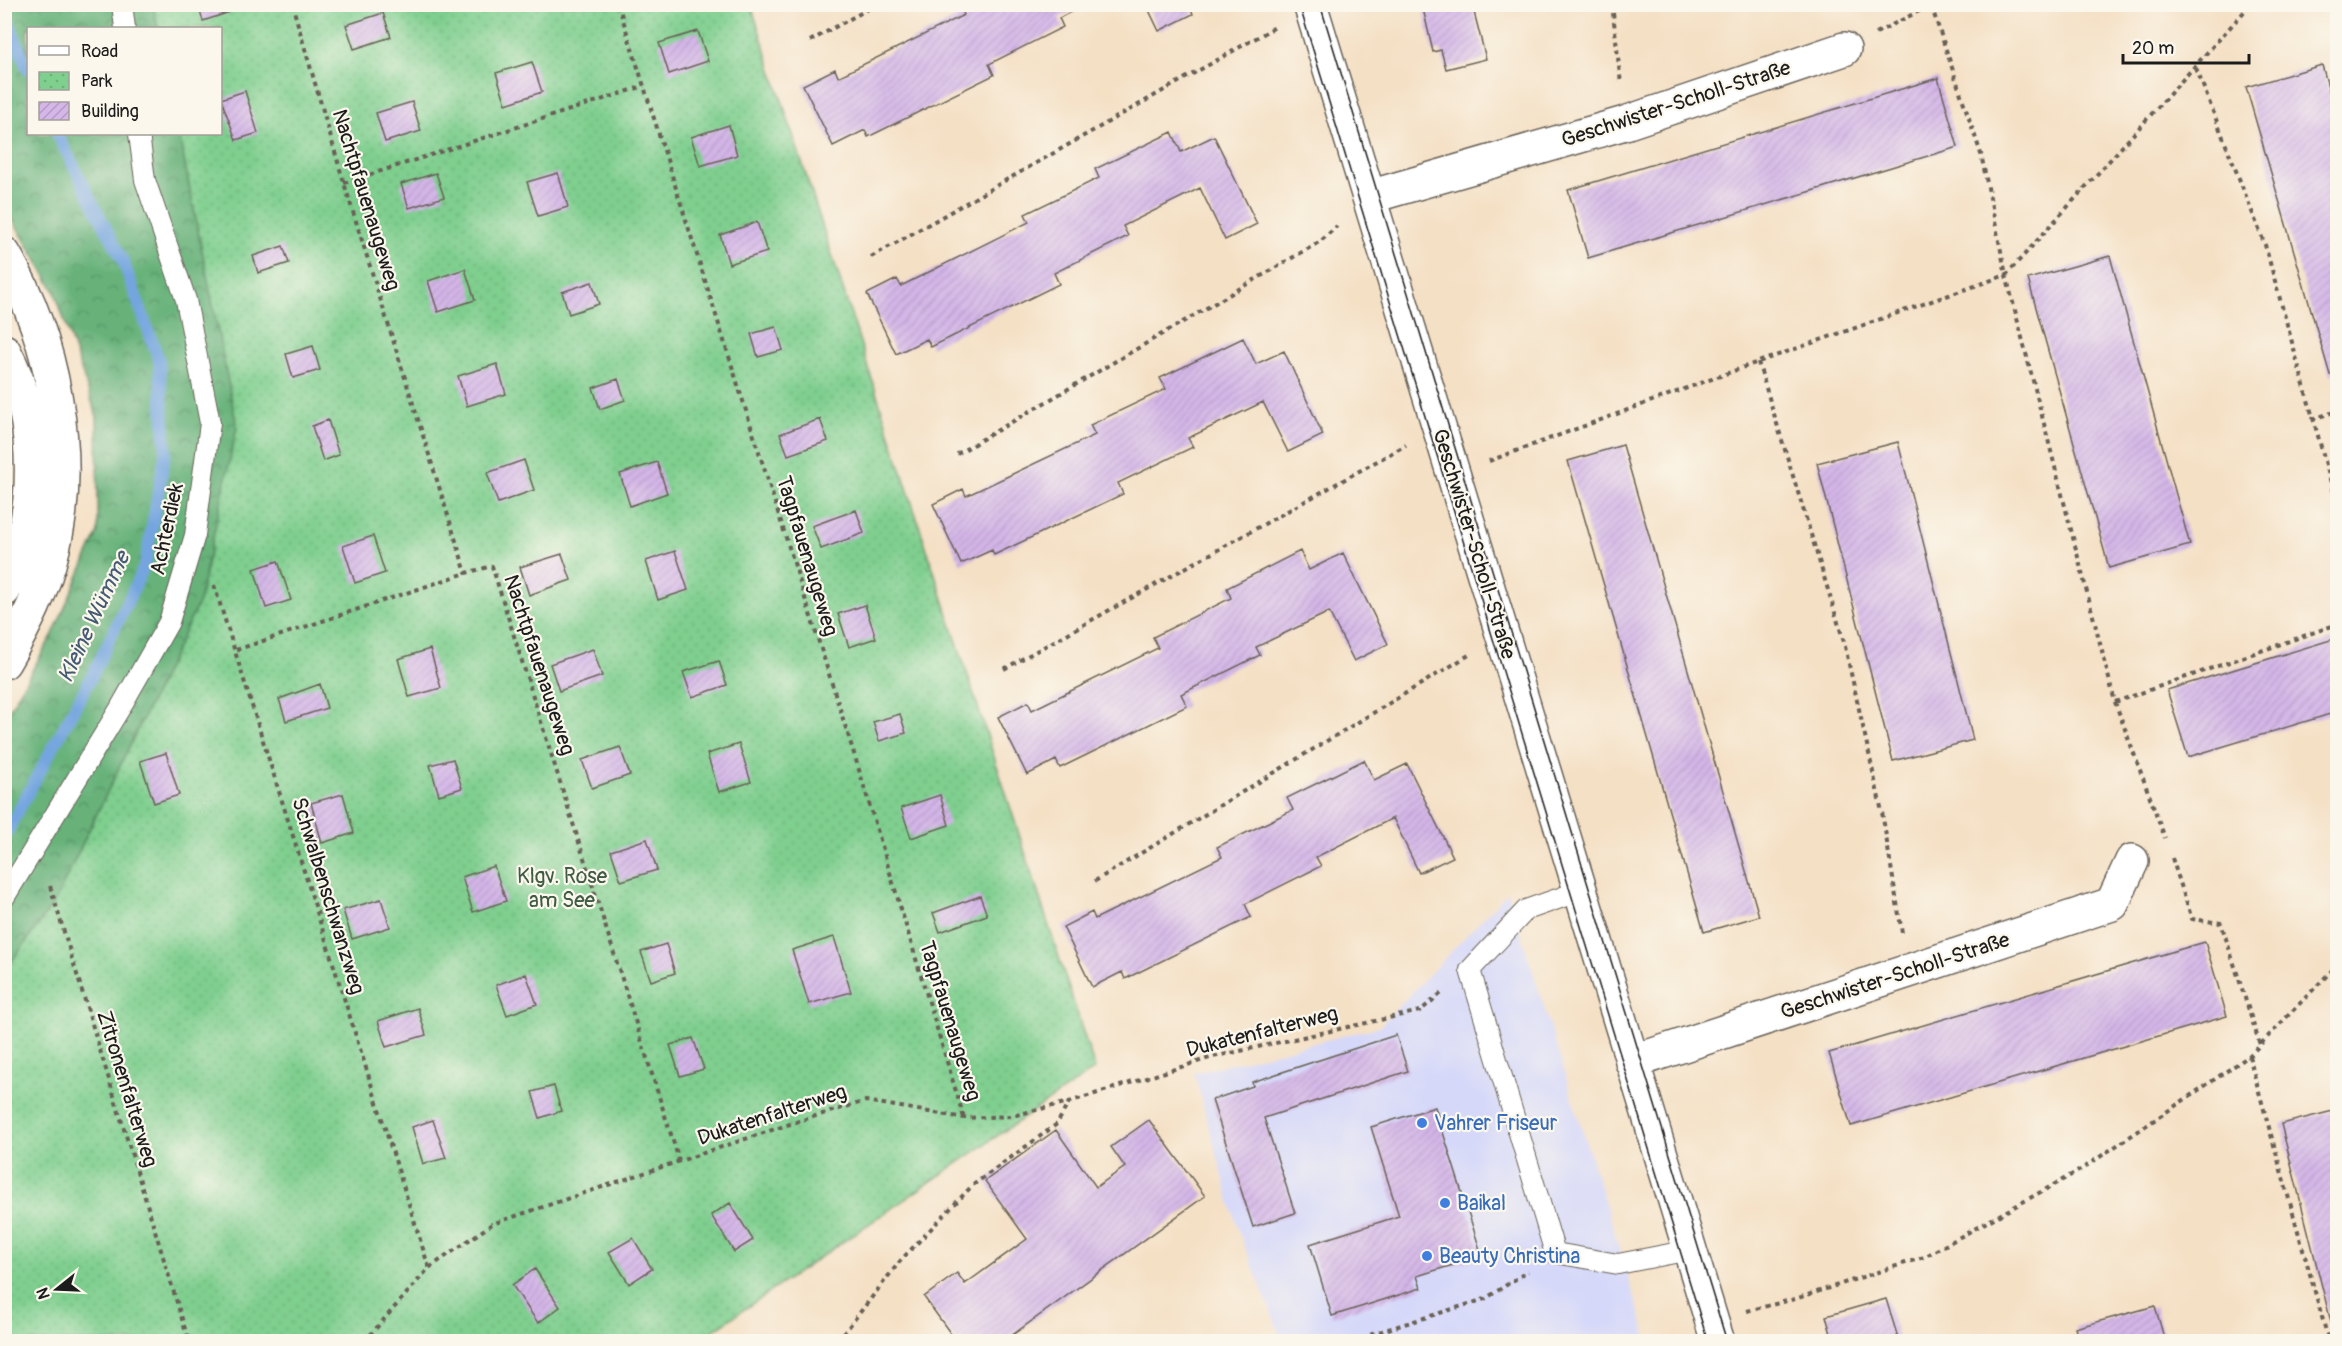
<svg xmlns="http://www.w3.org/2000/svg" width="2342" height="1346" viewBox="0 0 2342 1346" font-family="Pangolin,sans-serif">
<defs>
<pattern id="forest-crowns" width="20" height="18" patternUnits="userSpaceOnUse" patternTransform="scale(1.5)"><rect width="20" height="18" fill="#67b27a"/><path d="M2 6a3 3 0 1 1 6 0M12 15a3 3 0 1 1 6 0" fill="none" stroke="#549063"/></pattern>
<pattern id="park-dots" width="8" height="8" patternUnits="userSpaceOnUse" patternTransform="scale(1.5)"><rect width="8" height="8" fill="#7fcf8f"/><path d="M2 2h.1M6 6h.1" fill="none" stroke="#6db17b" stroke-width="1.8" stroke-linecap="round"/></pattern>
<pattern id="building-hatch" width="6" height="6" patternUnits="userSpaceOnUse" patternTransform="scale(1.5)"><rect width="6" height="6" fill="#d4b6e8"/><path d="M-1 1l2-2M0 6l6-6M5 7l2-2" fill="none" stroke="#b59cc6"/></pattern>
</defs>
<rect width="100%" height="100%" fill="#fbf7ec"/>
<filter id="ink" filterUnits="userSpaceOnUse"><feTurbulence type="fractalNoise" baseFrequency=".0167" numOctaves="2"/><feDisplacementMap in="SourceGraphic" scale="12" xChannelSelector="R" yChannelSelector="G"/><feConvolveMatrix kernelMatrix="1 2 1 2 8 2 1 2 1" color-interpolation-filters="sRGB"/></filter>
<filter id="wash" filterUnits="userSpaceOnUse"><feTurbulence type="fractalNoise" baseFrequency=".008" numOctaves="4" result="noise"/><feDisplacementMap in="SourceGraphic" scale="24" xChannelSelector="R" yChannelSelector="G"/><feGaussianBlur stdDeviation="1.35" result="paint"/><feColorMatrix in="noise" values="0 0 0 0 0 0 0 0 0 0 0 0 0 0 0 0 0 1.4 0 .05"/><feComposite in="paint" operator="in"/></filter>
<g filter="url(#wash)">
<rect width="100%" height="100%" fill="#f4e0c5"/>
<path fill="#d5d8f9" d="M1508,892L1648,1341H1283L1239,1233L1194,1073L1379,1027Z"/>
<path fill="url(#forest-crowns)" stroke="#42674b" stroke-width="1.5" d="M5,5H153L158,28H28V134H179L237,427L199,602L54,903L5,971V717L52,636L98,532L97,417L54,290L5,207Z"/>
<path fill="url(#park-dots)" stroke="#4e7656" stroke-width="1.5" d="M153,5H751L1095,1069L698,1341L5,1342V971L54,903L199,602L237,427L179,134H220V28H158Z"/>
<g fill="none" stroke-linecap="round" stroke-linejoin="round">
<path stroke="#75a5df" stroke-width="12" d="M5,4V13L28,70
M4,837L93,674L145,565L166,450L159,360L123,261L57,134"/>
</g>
<g id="blocks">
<path fill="url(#building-hatch)" d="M198,4H228L230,12L203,21Z
M959,4H1086L1059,18L1063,27L989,64L994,75L868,137L865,130L833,146L803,85L835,69L838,77L964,15Z
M1146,4H1188L1193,14L1159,31Z
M1422,4H1472L1486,59L1446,69L1441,50L1433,52Z
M383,13L391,37L354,49L346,25Z
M698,31L708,61L669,74L659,43Z
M532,62L542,92L506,104L496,73Z
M2322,65L2337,119V373L2330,375L2246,87Z
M1938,78L1958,147L1588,258L1568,190Z
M245,91L258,133L236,140L221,99Z
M412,102L421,131L385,142L376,113Z
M729,125L737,155L700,166L691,137Z
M1172,132L1181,152L1214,136L1257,224L1225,240L1200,188L1123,226L1128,236L1054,273L1059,284L931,347L927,339L896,354L867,294L897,279L901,286L1029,222L1025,214L1099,178L1095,169Z
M436,173L444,197L409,208L401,184Z
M558,173L568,207L538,216L527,182Z
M757,222L767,252L729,264L720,235Z
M283,246L289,263L258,273L253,256Z
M2110,256L2190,545L2109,568L2028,279Z
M465,269L475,300L438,312L428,281Z
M592,282L599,304L569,314L562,292Z
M776,327L783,350L758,357L751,334Z
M1243,338L1256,364L1284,351L1323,435L1288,452L1263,402L1188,438L1193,447L1118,483L1123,494L994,555L992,550L961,564L933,504L963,489L966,496L1095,435L1090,425L1166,389L1160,378Z
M313,346L320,370L293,378L286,354Z
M497,364L506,394L467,406L458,376Z
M618,379L625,400L600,409L593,388Z
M820,419L828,441L788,455L780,434Z
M328,420L339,455L323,461L312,426Z
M1898,442L1973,740L1893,761L1817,463Z
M1623,445L1759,916L1704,932L1568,461Z
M524,460L534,490L498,503L487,473Z
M657,462L667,493L630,506L620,474Z
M856,510L864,533L821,549L812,526Z
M373,536L385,573L355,583L343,546Z
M675,551L688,590L658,600L646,561Z
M1300,551L1309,570L1343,553L1388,644L1354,661L1329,612L1256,647L1260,655L1181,694L1187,706L1060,768L1056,760L1027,775L998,717L1028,702L1032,710L1158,648L1153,637L1231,598L1227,588Z
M562,554L571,580L529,595L520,567Z
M278,561L291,600L266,608L254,569Z
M865,605L876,638L849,647L838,614Z
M2337,638V712L2188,757L2167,690Z
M430,649L441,688L409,697L398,659Z
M593,649L602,676L559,691L550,664Z
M719,661L727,685L692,697L683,672Z
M320,684L327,708L286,721L279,699Z
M900,714L906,733L879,741L873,722Z
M739,744L751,782L719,792L707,754Z
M620,747L630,775L592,788L582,760Z
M166,753L179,795L154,803L140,761Z
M453,759L462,788L439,795L430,765Z
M1364,760L1374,780L1407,764L1453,857L1419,873L1393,818L1316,857L1321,866L1245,904L1251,917L1125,979L1122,972L1092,987L1063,927L1092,912L1095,919L1222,857L1217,847L1293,810L1287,798Z
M343,794L354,833L322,843L311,803Z
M940,795L949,825L911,838L901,808Z
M647,839L657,870L621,881L611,851Z
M494,866L506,901L473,912L462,877Z
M980,896L987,915L940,932L933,913Z
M381,899L390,927L352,939L343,910Z
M834,937L851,992L809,1004L792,950Z
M2205,942L2227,1016L1851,1126L1829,1053Z
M666,944L675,973L651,981L641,952Z
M526,974L537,1004L507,1015L496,985Z
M418,1008L426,1035L386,1047L378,1021Z
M1396,1035L1408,1071L1264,1118L1295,1213L1253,1227L1212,1100L1253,1086L1252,1082Z
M693,1038L704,1069L680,1076L670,1045Z
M554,1086L561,1111L540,1118L532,1092Z
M1435,1107L1482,1256L1417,1276L1421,1288L1332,1316L1310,1244L1399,1216L1371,1127Z
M2337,1110V1342H2336L2281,1124Z
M433,1120L446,1158L423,1164L412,1127Z
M1149,1120L1205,1196L1004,1341H956L924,1297L957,1273L965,1284L1027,1239L985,1181L1056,1130L1096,1187L1125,1167L1111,1147Z
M730,1203L753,1240L734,1252L711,1215Z
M633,1238L652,1269L629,1284L609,1252Z
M535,1269L560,1307L538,1323L512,1285Z
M1886,1299L1899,1341H1833L1826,1316Z
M2155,1306L2165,1341H2079L2075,1328Z"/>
</g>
</g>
<g filter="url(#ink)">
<use href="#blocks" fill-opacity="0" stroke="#686157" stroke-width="1.5"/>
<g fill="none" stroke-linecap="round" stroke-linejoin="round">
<defs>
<path id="lane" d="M122,4L125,28
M1580,891L1526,910L1470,970L1555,1253L1618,1264L1690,1250
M4,898L119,710L169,622L195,535L210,423L186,300L145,180L139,134"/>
<path id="street" d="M1310,4L1718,1342
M1369,197L1625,123L1844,49
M1632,1062L2112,904L2132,861"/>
<path id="highway" d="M4,254C53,337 76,456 53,549C44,589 25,626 4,662
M4,351C41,419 40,522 4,590"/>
</defs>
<use href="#lane" stroke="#686157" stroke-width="22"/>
<use href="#street" stroke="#686157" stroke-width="36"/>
<use href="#highway" stroke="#686157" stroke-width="36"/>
<path stroke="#686157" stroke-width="4" stroke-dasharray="4.5 4.5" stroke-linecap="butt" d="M292,4L344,183L466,573L492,566L679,1160
M618,4L856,760L964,1118
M1612,4L1621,84
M1876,33L1931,5L1981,154L2006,275L2115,702L2165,838
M810,41L877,4
M2196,68L2265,245L2338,508
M344,183L644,86
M871,257L1277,26
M1758,362L1844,642L1882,812L1902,933
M2312,419L2338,411
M957,454L1321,241L1337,226
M1489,461L1758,362L2006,275L2251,4
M214,585L429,1268
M236,650L466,573
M1004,669L1406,445
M2115,702L2338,624
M2172,858L2192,919L2221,923L2260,1045
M1095,881L1469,655
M50,886L189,1342
M2249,1056L2329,1342
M1747,1311L1795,1299L1924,1257L2082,1169L2249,1056L2338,964
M364,1342L429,1268L492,1224L799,1121L866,1101L964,1118L1012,1116L1069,1102L1213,1057L1420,1011L1444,991
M840,1342V1338L901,1260L973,1185L1057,1124L1069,1102
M1372,1342L1369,1335L1485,1299L1528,1271"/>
<use href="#lane" stroke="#fff" stroke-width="20"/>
<use href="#street" stroke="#fff" stroke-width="33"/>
<use href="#highway" stroke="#fff" stroke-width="33"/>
<path stroke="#1c1c1c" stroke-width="1.5" d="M1299,4L1708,1342
M1320,4L1727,1342"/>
</g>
</g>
<g fill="#3f7fe0" stroke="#fbf7ec" stroke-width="2">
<circle cx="1422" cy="1123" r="6"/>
<circle cx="1445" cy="1203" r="6"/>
<circle cx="1427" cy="1256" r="6"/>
</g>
<g text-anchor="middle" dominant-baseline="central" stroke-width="4.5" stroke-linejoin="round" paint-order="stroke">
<g font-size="21" fill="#1c1c1c" stroke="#fbf7ec">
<text transform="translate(1676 104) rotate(-18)">Geschwister-Scholl-Straße</text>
<text transform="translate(366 200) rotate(73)">Nachtpfauenaugeweg</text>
<text transform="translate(167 529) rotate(-78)">Achterdiek</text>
<text transform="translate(1474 544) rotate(73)">Geschwister-Scholl-Straße</text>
<text transform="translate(807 556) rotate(73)">Tagpfauenaugeweg</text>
<text transform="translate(539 665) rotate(72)">Nachtpfauenaugeweg</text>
<text transform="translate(328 896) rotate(73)">Schwalbenschwanzweg</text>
<text transform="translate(1895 976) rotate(-18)">Geschwister-Scholl-Straße</text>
<text transform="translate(950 1021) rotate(73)">Tagpfauenaugeweg</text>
<text transform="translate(1262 1032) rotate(-14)">Dukatenfalterweg</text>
<text transform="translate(127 1089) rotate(73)">Zitronenfalterweg</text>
<text transform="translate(772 1115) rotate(-18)">Dukatenfalterweg</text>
</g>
<g font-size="21" fill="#3f5b44" stroke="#fbf7ec">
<text x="562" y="876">Klgv. Rose<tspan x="562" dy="24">am See</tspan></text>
</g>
<g font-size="21" fill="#366cbe" stroke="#fbf7ec" text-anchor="start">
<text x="1434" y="1123">Vahrer Friseur</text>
<text x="1457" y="1203">Baikal</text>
<text x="1439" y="1256">Beauty Christina</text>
</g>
<g font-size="22" font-style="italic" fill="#445a74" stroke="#fbf7ec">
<text transform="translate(94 617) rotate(-65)">Kleine Wümme</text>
</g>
</g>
<rect width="2342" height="1346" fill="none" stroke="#fbf7ec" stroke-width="24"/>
<rect x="27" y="27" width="195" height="108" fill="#fbf7ec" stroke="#a29f99" stroke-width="1.5"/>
<rect x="39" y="46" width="30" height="9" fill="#ffffff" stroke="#a29f99" stroke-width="1.5"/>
<text x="81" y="57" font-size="18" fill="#1c1c1c">Road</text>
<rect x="39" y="72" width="30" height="18" fill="url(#park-dots)" stroke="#a29f99" stroke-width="1.5"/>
<text x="81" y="87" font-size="18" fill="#1c1c1c">Park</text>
<rect x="39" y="102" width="30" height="18" fill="url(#building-hatch)" stroke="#a29f99" stroke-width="1.5"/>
<text x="81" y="117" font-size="18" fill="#1c1c1c">Building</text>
<g transform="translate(57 1289) rotate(252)" stroke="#fbf7ec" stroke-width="4.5" paint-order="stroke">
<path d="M0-4.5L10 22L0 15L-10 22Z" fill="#1c1c1c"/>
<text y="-9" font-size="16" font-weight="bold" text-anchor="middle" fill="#1c1c1c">N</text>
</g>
<path d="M2123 54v9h126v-9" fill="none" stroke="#1c1c1c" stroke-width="3"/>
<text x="2132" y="54" font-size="18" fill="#1c1c1c" stroke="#fbf7ec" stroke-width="4.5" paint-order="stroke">20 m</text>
</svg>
